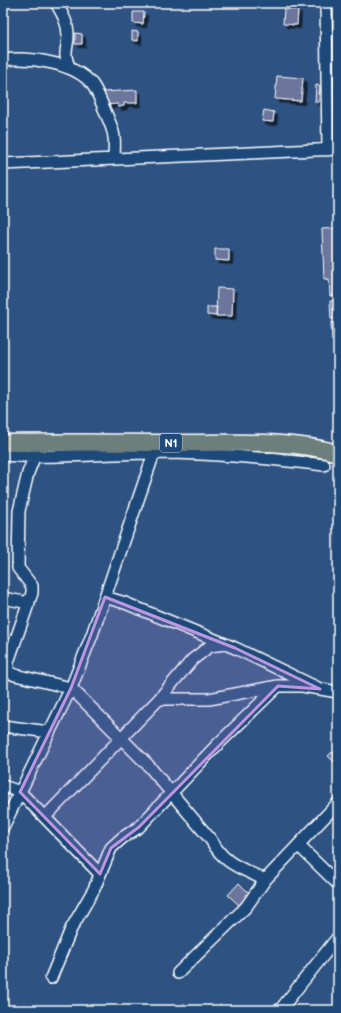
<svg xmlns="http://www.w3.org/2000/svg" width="341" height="1013" viewBox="0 0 341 1013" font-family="'Balsamiq Sans',sans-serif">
<defs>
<filter id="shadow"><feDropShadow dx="3.5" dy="3.5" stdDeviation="0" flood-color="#0009"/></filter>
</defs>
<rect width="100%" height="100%" fill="#2e5281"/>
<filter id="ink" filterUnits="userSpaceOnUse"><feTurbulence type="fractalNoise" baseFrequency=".025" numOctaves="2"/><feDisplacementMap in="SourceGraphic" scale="8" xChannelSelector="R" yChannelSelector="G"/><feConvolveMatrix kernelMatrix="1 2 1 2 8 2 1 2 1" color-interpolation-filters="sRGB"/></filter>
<g filter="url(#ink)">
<path fill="#6c749b" stroke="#fff" filter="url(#shadow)" d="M284,9L298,10L297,25L283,24Z
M133,12H144L143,24L133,23Z
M132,31L138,32V41L132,40Z
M75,33L82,34V44H75Z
M277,76L303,78L301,101L275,99Z
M316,85L320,86L319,102H315Z
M137,90V103H124V106L118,107V104L104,105L103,92Z
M264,110L274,112L273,122L262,121Z
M338,228V249H337V254H338V296H330L329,279H324L322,229Z
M215,249H229V261L215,260Z
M217,288L233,289L232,316H216Z
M330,301H338V319H331Z
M207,307H217L216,316L207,315Z
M338,322V340L332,341L331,323Z
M332,752L338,758L335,763L328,756Z
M239,883L252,896L241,907L228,895Z"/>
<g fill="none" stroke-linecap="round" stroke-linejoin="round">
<defs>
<path id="minor" d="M56,3C62,13 68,23 68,35C68,50 62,52 70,68
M326,3L328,150
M3,60C29,57 74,62 92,84C98,92 101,102 105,111C108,119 113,128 114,137C115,144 114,151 114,158
M3,164L338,149
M40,442L28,473L19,511L18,568L32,586V593L8,662V672L15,675L71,688L148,765L211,840C226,866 240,867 265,880
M3,455C53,459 104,453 155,453C211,453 268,458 324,465
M105,597L125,603L235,648L320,689
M3,598L29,603
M159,699H209L278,686H302L338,692
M3,726L49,732
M3,786L20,792L100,874
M45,817L159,699L192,660L210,646L225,644
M3,827L71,688L92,635L154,453
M298,845L338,884
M178,973L246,907L265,880L338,803
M51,978L71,929L94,889L111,848L122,838L139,827L216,746L278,686
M280,1010L338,937"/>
<path id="highway" d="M3,443C67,442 131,443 195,443C242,443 293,440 338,453"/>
</defs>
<use href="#minor" stroke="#fff" stroke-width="14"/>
<use href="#highway" stroke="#fff" stroke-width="19"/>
<use href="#minor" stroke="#1f4a7a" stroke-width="11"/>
<use href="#highway" stroke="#6c7f7c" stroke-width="16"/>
</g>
</g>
<path fill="#bd96df" fill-opacity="0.2" stroke="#bd96df" stroke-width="3" stroke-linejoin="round" d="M105,597L235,648L320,689L278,686L139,827L111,848L100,874L20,792L71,688Z"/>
<g text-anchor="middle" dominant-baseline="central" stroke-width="3" stroke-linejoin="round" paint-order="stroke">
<rect fill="#1f4a7a" stroke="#bcc9d7" stroke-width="1" x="160" y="434" width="22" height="18" rx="3"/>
<g font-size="11" font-weight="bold" fill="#fff">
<text x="171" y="443">N1</text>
</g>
</g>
<rect width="341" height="1013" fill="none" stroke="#1f4a7a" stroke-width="16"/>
<rect x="8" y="8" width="325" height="997" fill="none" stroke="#fff" stroke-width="1.5" filter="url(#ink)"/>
</svg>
